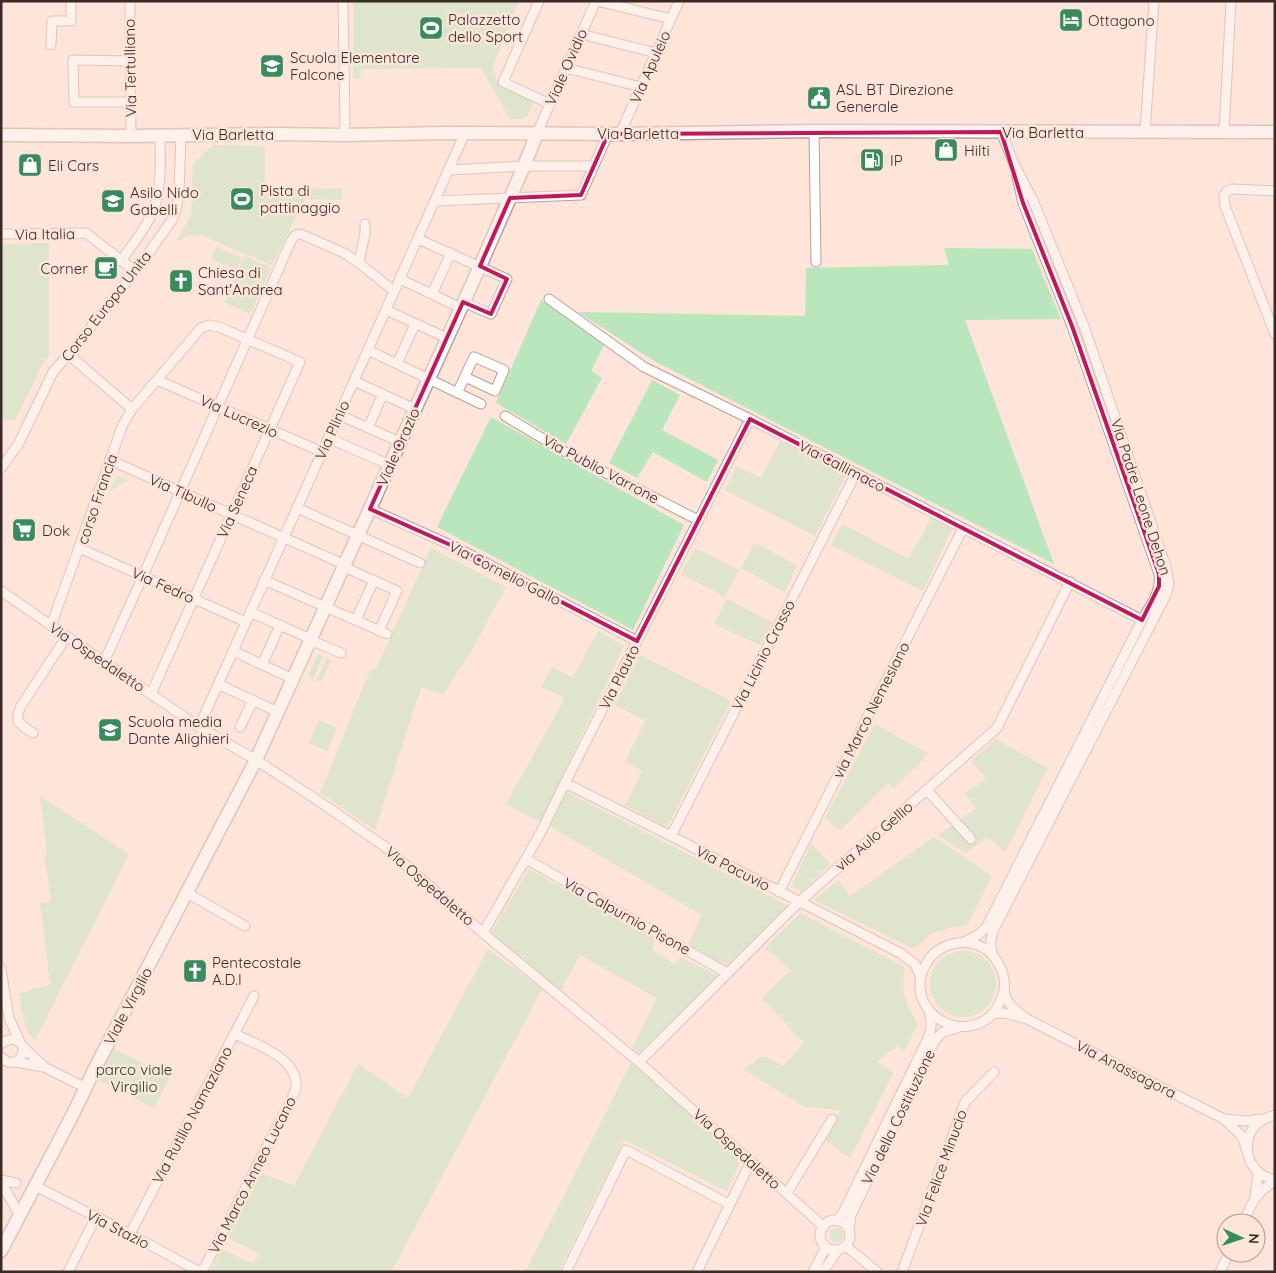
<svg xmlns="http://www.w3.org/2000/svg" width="1276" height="1273" viewBox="0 0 1276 1273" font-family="Quicksand,sans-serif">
<rect width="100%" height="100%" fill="#fee4d9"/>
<path fill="#b9e6bd" d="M353,1H519L492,68L501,87L533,101C527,118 529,120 510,119L481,68L361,69L360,79H353Z
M213,145L265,146V188L342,189V200L305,199L272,265L201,235L188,236L176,241L191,216L193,164Z
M49,243V356L43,363L15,420H1V244Z
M216,247L242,258L237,270L211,259Z
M944,248L1032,249L1061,319L965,320L1054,564L654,361L578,312L805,316L806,268L949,265Z
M245,256L271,268L250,314L224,302Z
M541,300L604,345L591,371L602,378L566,444L496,403Z
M652,380L680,395L662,430L718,460L707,482L653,452L637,478L609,463Z
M491,417L684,525L633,630L437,527Z
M780,441L846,475L815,536L725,490L737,466L761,478Z
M118,476L128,480L110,491L116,477Z
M931,518L952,529L923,591L831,545L842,524L909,559Z
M755,542L797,566L785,592L741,568Z
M431,548L506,587L470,653L443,695L421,687L375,830L320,793L370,671L376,669Z
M695,548L739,570L725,597L681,574Z
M727,599L772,622L760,645L714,624Z
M598,631L624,646L540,822L506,804L565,698L541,687L552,667L573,678Z
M318,654L323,656L313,679L308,676Z
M640,655L731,701L667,827L625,805L642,771L625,761L645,721L615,705Z
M327,658L331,660L321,682L317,680Z
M319,720L337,728L327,751L309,743Z
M875,724L929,754L894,788L888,783L840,830L825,818Z
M996,739L1047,768L1005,852L987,837L966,853L938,835L977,808L965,794L986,778L971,761Z
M567,792L789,906L726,966L688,945L702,915L549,826Z
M40,796L129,854L35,1040C22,1027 23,1012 20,994L50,984L40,903L51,901L45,858L47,855Z
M934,837L992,876L967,926L952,927L931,934L914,949L814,900L838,880L850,896Z
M811,844L830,864L802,891L791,886Z
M529,869L655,940L652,950L675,964L681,957L718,976L639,1053L632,1048L657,998L580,955L560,991L491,933Z
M800,913L905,967L903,986L907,1006L918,1024L904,1052L898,1045L877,1062L893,1073L850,1158L825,1140L841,1110L804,1107L743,1069L764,1056L783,1066L804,1043L762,998L791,970L765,948Z
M488,949L542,989L391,1272H210L221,1249L254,1264L259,1254L227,1237L261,1173L294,1186L358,1064L408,1098Z
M930 984a33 33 0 1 1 66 0a33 33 0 1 1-66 0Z
M113,1048L170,1077L154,1108L97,1079Z
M631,1063L742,1158L727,1191L624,1140L558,1272H525Z
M829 1235a7 7 0 1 1 14 0a7 7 0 1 1-14 0Z"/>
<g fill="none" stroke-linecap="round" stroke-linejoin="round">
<defs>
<path id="street" d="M130,1L131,136
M539,1L503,82L550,104
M597,1L671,19
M581,34L656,53
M51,45L52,21H71V1
M130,61L73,60L74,102H131
M566,68L641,87
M814,131L816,262
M1145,132L1154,1
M1224,132L1231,1
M537,133L596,1
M620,134L679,1
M343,135L345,123L343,1
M449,170L524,166H594
M1275,191L1232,189L1227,191L1224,196L1225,206L1275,334
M435,201L581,195L608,134
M1,234L86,233L135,271
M418,239L507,279L491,314L463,302
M121,261C133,243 149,225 155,205C162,183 160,158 160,135
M359,263L365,233V224
M400,279L461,308
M432,294L451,253
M549,299L644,367L750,419L1142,620
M386,310L447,338
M368,350L481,404
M69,355L132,409
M397,364L415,324
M157,380L322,452
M354,381L415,409
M457,393L474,357L504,370L495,391L465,377
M505,416L567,453L698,520
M346,418L400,442
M368,428L383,394
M328,438L390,465
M110,460L345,565
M1,468L19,443L53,372L77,345L143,261L172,220L176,210L179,192L181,135
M297,508L420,563
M370,509L455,547L637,641
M79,548L246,622
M344,567L397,591L379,631
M264,580L387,634
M1,591L199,727L256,760L314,798L384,846L483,933L639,1062L824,1227
M250,612L311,639
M356,620L374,580
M51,626L123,424L132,409L201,328L210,325L219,327L300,362L151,694
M310,640L341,653
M233,651L293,679
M104,662L143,576L291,241C295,235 296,233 303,235L344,253L359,263L394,291
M262,665L280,625
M218,684L278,712
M199,727L465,133
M240,727L253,700
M33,733L24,727L18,721V714L21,706L67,636
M565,783L671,836L900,953L915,964L921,978
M927,790L971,839
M671,836L856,473
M526,859L727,973
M779,892L963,528
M187,893L245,926
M483,933L540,834L565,783L750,419
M964,942L978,935L986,928L1142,620C1150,606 1162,591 1159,574L1072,326L1023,203L1017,177
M993,956C990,946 990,941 993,931L1166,595L1169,584L1166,567L1084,326L1033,200L1014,164L1001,132
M1,969L9,1018L20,1042
M1004,991C1001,1000 998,1008 992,1015C961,1044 909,1014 922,972C926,962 933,952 944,947C957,941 971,941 984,948C994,954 1002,967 1004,979C1005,986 1003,991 1006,998C1010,1007 1019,1013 1027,1019
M992,1014L1004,1013L1027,1019L1224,1119L1242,1136L1248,1154
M1,1044L5,1041L13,1039C35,1046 16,1074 1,1057
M22,1046L46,1068L86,1088
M15,1062L44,1067
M639,1062L799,902L997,728L1070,582
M1275,1115C1268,1117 1262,1119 1257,1124C1244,1137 1244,1158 1257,1171C1262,1176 1268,1178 1275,1180
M1225,1119L1247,1121L1261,1119
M1,1180L16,1183
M1,1182L20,1216
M35,1186L130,1234L200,1272
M787,1193L832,1119
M1255,1197L1258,1172
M820 1235a15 15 0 1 1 30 0a15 15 0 1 1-30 0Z
M837,1221L843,1213L928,1038C933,1027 931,1022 929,1010
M1243,1223C1252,1203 1255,1193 1275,1181
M849,1230L851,1215L935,1040L943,1032L957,1028
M130,1234L254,996
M846,1246L877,1272
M68,1272L96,1217
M202,1272L290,1102C292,1098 295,1092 296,1087C299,1058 255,1044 235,1034
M566,1272L626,1150L729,1204
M697,1272L751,1161
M813,1272L826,1247
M823,1272L838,1250
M902,1272L965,1102L994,1072
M1220,1272L1229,1253"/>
<path id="secondary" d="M1,135L131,136L275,134L343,135L446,133L620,134L814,131L1275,132
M1,1251L74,1112L95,1068L256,760L480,266L524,166L537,133"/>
</defs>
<use href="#street" stroke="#bd9e92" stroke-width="11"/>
<use href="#secondary" stroke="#bd9e92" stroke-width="15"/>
<use href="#street" stroke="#fff" stroke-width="9"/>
<use href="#secondary" stroke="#fff" stroke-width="12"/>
</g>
<path d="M0 0H1276V1273H0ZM1001,132L1023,203L1072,326L1159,574V586L1142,620L750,419L637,641L455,547L370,509L463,302L491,314L507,279L480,266L510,198L581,195L608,134Z" fill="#fee4d9" fill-opacity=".55" fill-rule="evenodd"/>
<path fill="none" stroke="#c2185b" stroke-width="4" stroke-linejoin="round" d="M1001,132L1023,203L1072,326L1159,574V586L1142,620L750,419L637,641L455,547L370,509L463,302L491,314L507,279L480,266L510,198L581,195L608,134Z"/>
<defs>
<symbol id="hotel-square" viewBox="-11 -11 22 22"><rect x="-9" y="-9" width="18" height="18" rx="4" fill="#388b5d" stroke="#fee4d9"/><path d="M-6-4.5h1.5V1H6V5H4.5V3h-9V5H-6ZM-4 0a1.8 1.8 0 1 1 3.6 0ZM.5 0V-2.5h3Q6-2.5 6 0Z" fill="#fff"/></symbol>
<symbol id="stadium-square" viewBox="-11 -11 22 22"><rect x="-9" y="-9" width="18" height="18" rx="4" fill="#388b5d" stroke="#fee4d9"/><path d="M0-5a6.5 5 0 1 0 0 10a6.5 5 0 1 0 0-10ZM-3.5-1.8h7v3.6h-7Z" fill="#fff"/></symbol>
<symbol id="school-square" viewBox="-11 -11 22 22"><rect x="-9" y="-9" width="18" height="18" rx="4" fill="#388b5d" stroke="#fee4d9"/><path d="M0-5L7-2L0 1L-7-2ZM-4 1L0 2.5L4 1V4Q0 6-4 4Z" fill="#fff"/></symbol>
<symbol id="civic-square" viewBox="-11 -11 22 22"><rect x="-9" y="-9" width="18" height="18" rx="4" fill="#388b5d" stroke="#fee4d9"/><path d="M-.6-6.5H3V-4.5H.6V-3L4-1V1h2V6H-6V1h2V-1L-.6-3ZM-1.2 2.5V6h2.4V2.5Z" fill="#fff"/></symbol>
<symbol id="shop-square" viewBox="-11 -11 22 22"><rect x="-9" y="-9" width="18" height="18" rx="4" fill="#388b5d" stroke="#fee4d9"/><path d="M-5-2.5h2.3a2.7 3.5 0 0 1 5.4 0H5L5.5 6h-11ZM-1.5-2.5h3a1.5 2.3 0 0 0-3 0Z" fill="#fff"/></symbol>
<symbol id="fuel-square" viewBox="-11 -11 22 22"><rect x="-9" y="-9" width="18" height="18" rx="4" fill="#388b5d" stroke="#fee4d9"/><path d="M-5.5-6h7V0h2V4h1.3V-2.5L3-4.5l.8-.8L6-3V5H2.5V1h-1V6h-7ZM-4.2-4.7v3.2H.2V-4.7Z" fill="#fff"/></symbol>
<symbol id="cafe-square" viewBox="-11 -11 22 22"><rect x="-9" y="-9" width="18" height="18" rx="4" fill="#388b5d" stroke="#fee4d9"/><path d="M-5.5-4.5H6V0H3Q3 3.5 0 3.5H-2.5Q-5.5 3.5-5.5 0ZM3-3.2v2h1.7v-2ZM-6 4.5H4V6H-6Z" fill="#fff"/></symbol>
<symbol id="church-square" viewBox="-11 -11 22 22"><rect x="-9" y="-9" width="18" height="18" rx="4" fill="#388b5d" stroke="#fee4d9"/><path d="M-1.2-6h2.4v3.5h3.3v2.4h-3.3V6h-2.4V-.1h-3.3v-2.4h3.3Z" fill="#fff"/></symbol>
<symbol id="supermarket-square" viewBox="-11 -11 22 22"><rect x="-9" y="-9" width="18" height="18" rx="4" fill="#388b5d" stroke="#fee4d9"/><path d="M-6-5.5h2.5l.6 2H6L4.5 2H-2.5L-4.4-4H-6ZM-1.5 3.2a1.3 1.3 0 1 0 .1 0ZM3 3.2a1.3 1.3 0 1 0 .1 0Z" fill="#fff"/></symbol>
</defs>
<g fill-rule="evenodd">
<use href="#hotel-square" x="1057" y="6" width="28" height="28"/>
<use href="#stadium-square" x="417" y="14" width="28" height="28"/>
<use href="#school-square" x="258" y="52" width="28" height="28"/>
<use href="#civic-square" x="805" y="84" width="28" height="28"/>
<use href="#shop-square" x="932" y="136" width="28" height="28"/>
<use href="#fuel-square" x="858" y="146" width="28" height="28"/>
<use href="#shop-square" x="16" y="151" width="28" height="28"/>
<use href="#stadium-square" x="228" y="185" width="28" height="28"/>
<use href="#school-square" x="99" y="187" width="28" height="28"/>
<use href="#cafe-square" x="92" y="254" width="28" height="28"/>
<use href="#church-square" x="167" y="267" width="28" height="28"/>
<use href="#supermarket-square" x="10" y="516" width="28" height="28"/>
<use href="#school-square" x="96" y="716" width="28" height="28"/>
<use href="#church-square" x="181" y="957" width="28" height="28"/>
</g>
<g text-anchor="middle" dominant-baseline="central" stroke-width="5" stroke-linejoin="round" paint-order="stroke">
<g font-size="15" fill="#382b27" stroke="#fee4d9" text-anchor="start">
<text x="448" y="19">Palazzetto<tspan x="448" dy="17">dello Sport</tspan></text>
<text x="1088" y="20">Ottagono</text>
<text x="290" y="57">Scuola Elementare<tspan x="290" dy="17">Falcone</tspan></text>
<text x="836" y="89">ASL BT Direzione<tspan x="836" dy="17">Generale</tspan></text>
<text x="964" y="150">Hilti</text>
<text x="890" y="160">IP</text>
<text x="48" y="165">Eli Cars</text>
<text x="260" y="190">Pista di<tspan x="260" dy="17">pattinaggio</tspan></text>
<text x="130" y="192">Asilo Nido<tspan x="130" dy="17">Gabelli</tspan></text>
<text x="88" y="268" text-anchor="end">Corner</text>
<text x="198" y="272">Chiesa di<tspan x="198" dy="17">Sant'Andrea</tspan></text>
<text x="42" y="530">Dok</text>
<text x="128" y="721">Scuola media<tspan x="128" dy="17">Dante Alighieri</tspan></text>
<text x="212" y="962">Pentecostale<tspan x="212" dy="17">A.D.I</tspan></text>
</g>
<g font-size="15" fill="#382b27" stroke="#fee4d9">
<text transform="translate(566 67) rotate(-66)">Viale Ovidio</text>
<text transform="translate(650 67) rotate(-66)">Via Apuleio</text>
<text transform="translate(130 68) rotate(-91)">Via Tertulliano</text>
<text x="1043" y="132">Via Barletta</text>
<text x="638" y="133">Via Barletta</text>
<text x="233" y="134">Via Barletta</text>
<text transform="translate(45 234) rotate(-1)">Via Italia</text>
<text transform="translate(106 306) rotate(-52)">Corso Europa Unita</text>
<text transform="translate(239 416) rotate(24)">Via Lucrezio</text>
<text transform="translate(332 430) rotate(-66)">Via Plinio</text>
<text transform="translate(398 447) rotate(-66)">Viale Orazio</text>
<text transform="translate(842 466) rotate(27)">Via Callimaco</text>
<text transform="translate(601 469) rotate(28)">Via Publio Varrone</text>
<text transform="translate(183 493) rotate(24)">Via Tibullo</text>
<text transform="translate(1141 497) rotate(72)">Via Padre Leone Dehon</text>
<text transform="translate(97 499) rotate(-71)">corso Francia</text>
<text transform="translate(237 502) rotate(-66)">Via Seneca</text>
<text transform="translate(505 573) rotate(27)">Via Cornelio Gallo</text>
<text transform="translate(163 585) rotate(24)">Via Fedro</text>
<text transform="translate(763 655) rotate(-63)">Via Licinio Crasso</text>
<text transform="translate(97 657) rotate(34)">Via Ospedaletto</text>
<text transform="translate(619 677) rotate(-63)">Via Plauto</text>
<text transform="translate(871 710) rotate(-63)">via Marco Nemesiano</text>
<text transform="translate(874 836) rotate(-41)">via Aulo Gellio</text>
<text transform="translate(733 868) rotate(27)">Via Pacuvio</text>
<text transform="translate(430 886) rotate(41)">Via Ospedaletto</text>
<text transform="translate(627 916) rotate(29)">Via Calpurnio Pisone</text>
<text transform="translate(128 1006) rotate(-62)">Viale Virgilio</text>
<text transform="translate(1126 1069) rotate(27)">Via Anassagora</text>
<text transform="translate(192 1115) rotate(-62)">Via Rutilio Namaziano</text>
<text transform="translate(898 1117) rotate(-64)">Via della Costituzione</text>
<text transform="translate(737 1149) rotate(42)">Via Ospedaletto</text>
<text transform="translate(941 1168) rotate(-70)">Via Felice Minucio</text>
<text transform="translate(252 1175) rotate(-63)">Via Marco Anneo Lucano</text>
<text transform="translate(118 1229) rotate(27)">Via Stazio</text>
</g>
<g font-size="15" fill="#13451d" stroke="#fee4d9">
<text x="134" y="1069">parco viale<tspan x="134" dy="17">Virgilio</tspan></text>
</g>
</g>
<rect width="1276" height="1273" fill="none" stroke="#382b27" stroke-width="5"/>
<g transform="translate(1241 1238) rotate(93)"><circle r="24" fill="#fee4d9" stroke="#af9a92"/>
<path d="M0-4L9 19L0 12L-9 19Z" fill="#388b5d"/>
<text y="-8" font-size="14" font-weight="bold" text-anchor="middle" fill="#382b27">N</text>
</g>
</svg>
